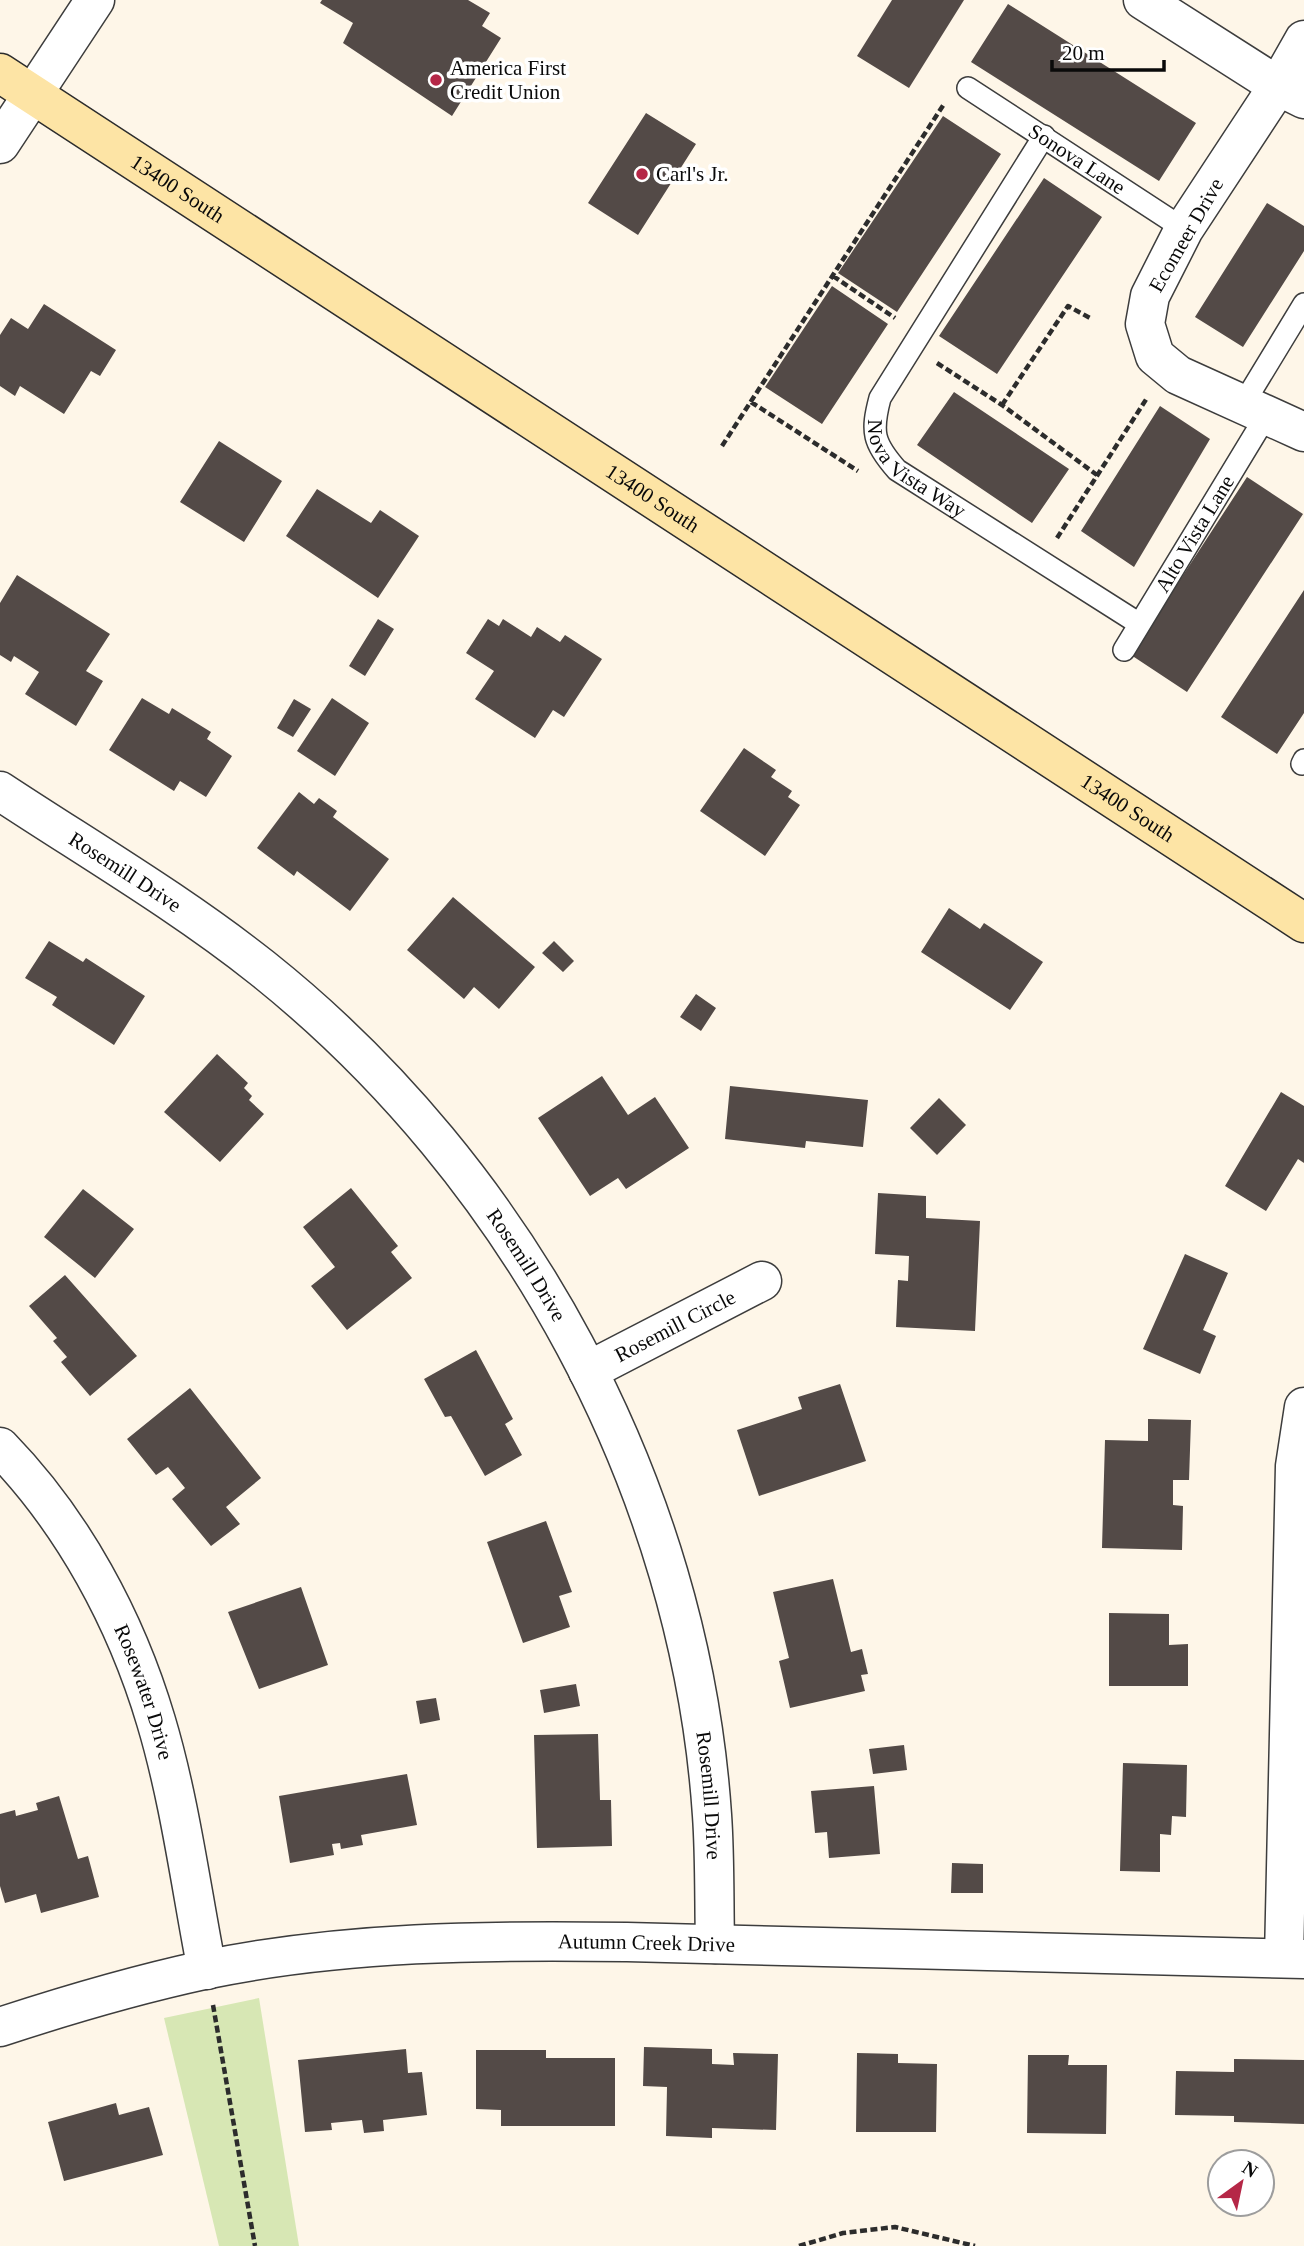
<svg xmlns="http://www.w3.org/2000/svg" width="1304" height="2246" viewBox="0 0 1304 2246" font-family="Georgia,serif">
<rect width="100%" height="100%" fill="#fef6e8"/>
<path fill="#d7e7b4" d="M259,1998L299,2246H219L164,2018Z"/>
<path fill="#534a47" d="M322,0H468L490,13L482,26L501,38L452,116L343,43L353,23L320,3Z
M892,0H964L909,88L857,56Z
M1008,4L1196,123L1159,181L971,62Z
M646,113L696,144L638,235L588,203Z
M943,116L1001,154L897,312L838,273Z
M1044,178L1102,217L997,374L939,336Z
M1267,203L1304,226V251L1243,347L1195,317Z
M832,286L888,324L822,424L765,387Z
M44,304L116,350L100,376L91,371L64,414L20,386L15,396L0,386V335L11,318L28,329Z
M954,392L1069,469L1032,523L917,445Z
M1160,406L1210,439L1134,567L1081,531Z
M219,441L282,481L244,542L180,502Z
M1247,477L1303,514L1187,692L1131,655Z
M317,489L371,523L380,510L419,536L378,598L286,536Z
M17,575L110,634L86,671L103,681L76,726L25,694L39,672L14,656L11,662L0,655V603Z
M1304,590V713L1277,754L1221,717Z
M378,619L394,629L365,676L349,666Z
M488,619L499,626L503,619L531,637L537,627L560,642L565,635L602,659L564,717L553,710L535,738L475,699L494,671L466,653Z
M142,698L169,714L172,708L211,732L207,739L232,756L206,797L180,781L174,791L109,750Z
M332,698L369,723L335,776L297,751Z
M294,699L311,709L293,737L277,728Z
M744,748L776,770L771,777L792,791L788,797L800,805L765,856L700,811Z
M299,792L314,804L319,798L337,811L333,817L389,859L350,911L297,871L294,876L257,848Z
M453,897L535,967L499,1009L474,987L464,999L407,950Z
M949,908L980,929L984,923L1043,962L1010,1010L921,952Z
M49,941L83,962L86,958L145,996L114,1045L52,1005L57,997L25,978Z
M554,941L574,961L563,972L542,953Z
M696,994L716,1008L701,1031L680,1017Z
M217,1054L248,1083L244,1088L252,1096L249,1100L264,1114L220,1162L164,1112Z
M602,1076L628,1115L655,1097L689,1148L626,1189L618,1178L590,1196L538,1118Z
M730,1086L868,1100L863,1147L806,1141L805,1148L725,1139Z
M1281,1092L1304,1106V1163L1298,1159L1266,1211L1225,1186Z
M939,1098L966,1125L937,1155L910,1128Z
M351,1188L398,1246L391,1252L412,1278L347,1330L311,1286L335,1267L303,1227Z
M83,1189L134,1229L95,1278L44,1237Z
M878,1193L926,1196V1218L980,1221L975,1331L896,1327L898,1280L908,1281L909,1256L875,1254Z
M1185,1254L1228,1273L1203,1330L1216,1336L1200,1374L1143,1349Z
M65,1275L137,1356L90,1396L61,1362L67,1357L53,1341L57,1338L29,1306Z
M476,1350L513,1419L505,1424L522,1455L485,1476L451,1416L445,1417L424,1379Z
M840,1384L866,1461L759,1496L737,1430L802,1409L798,1397Z
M190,1388L261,1478L226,1507L240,1524L211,1546L172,1499L185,1488L168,1467L156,1475L127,1439Z
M1148,1419L1191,1420L1189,1480H1173V1505L1183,1506L1182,1550L1102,1548L1105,1440L1148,1441Z
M546,1521L572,1592L559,1596L570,1627L523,1643L487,1542Z
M833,1579L851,1652L862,1649L868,1674L861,1675L865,1691L790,1708L779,1661L789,1658L773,1592Z
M301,1587L328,1665L259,1689L228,1612Z
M1109,1613L1169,1614V1645L1188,1644V1686H1109Z
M576,1684L580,1706L544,1713L540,1690Z
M436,1698L440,1720L420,1724L416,1701Z
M598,1734L600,1800H611L612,1846L537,1848L534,1735Z
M904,1745L907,1770L873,1774L869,1749Z
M1123,1763L1187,1765L1186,1817L1172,1816L1171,1835L1160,1834V1872L1120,1871Z
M407,1774L417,1825L361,1835L363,1845L341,1849L340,1843L332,1844L334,1855L290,1863L279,1796Z
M874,1786L880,1854L829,1858L827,1832L815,1833L811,1791Z
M59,1796L78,1859L88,1856L99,1897L41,1913L36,1894L5,1903L0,1886V1814L15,1810L16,1816L38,1810L36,1803Z
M952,1863L983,1864V1893H951Z
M644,2047L712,2049V2064L734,2065L733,2053L778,2054L776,2130L712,2128V2138L666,2136L667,2087L643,2086Z
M406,2049L408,2073L422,2072L427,2115L383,2120L384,2131L364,2133L362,2120L331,2123L332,2130L305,2132L298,2060Z
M476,2050H546V2058H615V2126H501V2110L476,2109Z
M857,2053L898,2054V2063L937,2064L936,2132H856Z
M1028,2055H1069L1068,2065H1107L1106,2134L1027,2133Z
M1234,2059L1304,2060V2124L1234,2122V2116L1175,2115L1176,2071L1234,2072Z
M116,2103L119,2115L149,2107L163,2155L64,2181L48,2122Z"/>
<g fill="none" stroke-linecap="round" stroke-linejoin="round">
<defs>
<g id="lane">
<path id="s1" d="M968,88L1184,229"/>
<path id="s2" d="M1044,136L880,398C871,432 873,443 897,470L1138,623"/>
<path d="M1242,406L1304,304"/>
<path id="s3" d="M1124,650L1266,416"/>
<path d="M1302,764L1304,760"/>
</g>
<g id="street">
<path d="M1143,0L1278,86L1304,99"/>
<path d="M1304,40L1278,86L1184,229L1150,296L1145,324L1155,356L1178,375L1304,432"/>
<path d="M0,144L95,0"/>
<path id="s4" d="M0,791C88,849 180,903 262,968C518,1172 690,1488 712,1815C715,1857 714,1901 715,1944"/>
<path id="s5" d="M588,1371L762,1281"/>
<path id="s6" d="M0,1447C73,1522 126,1620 156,1721C180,1801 191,1888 207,1970"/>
<path d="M1284,1958L1295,1466L1304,1407"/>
<path id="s7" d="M0,2027C67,2005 135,1985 204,1970C343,1941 487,1940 627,1942L1304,1959"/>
</g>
<g id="secondary">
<path id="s8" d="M0,73L1304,923"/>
</g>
</defs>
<use href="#lane" stroke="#3d3d3d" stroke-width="24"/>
<use href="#street" stroke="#3d3d3d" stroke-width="41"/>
<use href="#secondary" stroke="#2c2c2c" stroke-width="41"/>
<path stroke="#2c2c2c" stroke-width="4.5" stroke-dasharray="7 3.5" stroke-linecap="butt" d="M833,276L895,318
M937,363L1002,405L1097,475
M751,402L858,471
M1002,405L1068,306L1090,318
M722,446L944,104
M1057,538L1147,398
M213,2005L255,2246
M799,2246L843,2233L895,2227L975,2246"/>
<use href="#lane" stroke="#fff" stroke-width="21"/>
<use href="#street" stroke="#fff" stroke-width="38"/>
<use href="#secondary" stroke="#fde4a5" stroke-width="38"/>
</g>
<g fill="#b52747" stroke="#fff" stroke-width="2.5">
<circle cx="436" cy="80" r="7"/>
<circle cx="642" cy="174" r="7"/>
</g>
<g text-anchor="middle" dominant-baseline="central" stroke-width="7" stroke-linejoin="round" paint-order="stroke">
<g font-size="21" fill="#0a0a0a" stroke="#fff" text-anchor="start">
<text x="450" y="68">America First<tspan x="450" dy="24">Credit Union</tspan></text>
<text x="656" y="174">Carl's Jr.</text>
</g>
<g font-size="21" fill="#0a0a0a" stroke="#fff">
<text stroke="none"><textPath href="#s1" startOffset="130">Sonova Lane</textPath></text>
<text stroke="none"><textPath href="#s8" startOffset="212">13400 South</textPath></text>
<text transform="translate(1186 235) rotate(-60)">Ecomeer Drive</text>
<text stroke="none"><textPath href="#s2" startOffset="399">Nova Vista Way</textPath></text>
<text stroke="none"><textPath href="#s8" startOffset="779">13400 South</textPath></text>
<text stroke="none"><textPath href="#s3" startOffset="136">Alto Vista Lane</textPath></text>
<text stroke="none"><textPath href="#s8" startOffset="1346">13400 South</textPath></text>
<text stroke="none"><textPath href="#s4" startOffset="149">Rosemill Drive</textPath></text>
<text stroke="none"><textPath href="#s4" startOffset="716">Rosemill Drive</textPath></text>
<text stroke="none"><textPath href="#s5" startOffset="98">Rosemill Circle</textPath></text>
<text stroke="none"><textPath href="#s6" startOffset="287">Rosewater Drive</textPath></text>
<text stroke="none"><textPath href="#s4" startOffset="1283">Rosemill Drive</textPath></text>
<text stroke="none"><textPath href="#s7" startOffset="656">Autumn Creek Drive</textPath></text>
</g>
</g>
<g transform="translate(1241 2183) rotate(33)"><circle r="33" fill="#ffffff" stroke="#9d9d9d" stroke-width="2"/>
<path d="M0-5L12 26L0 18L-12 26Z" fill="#b52747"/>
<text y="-10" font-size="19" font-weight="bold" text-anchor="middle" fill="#0a0a0a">N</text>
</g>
<path d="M1052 60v10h112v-10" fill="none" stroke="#0a0a0a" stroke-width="3.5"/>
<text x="1062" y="60" font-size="21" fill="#0a0a0a" stroke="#ffffff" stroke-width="5" paint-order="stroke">20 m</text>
</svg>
